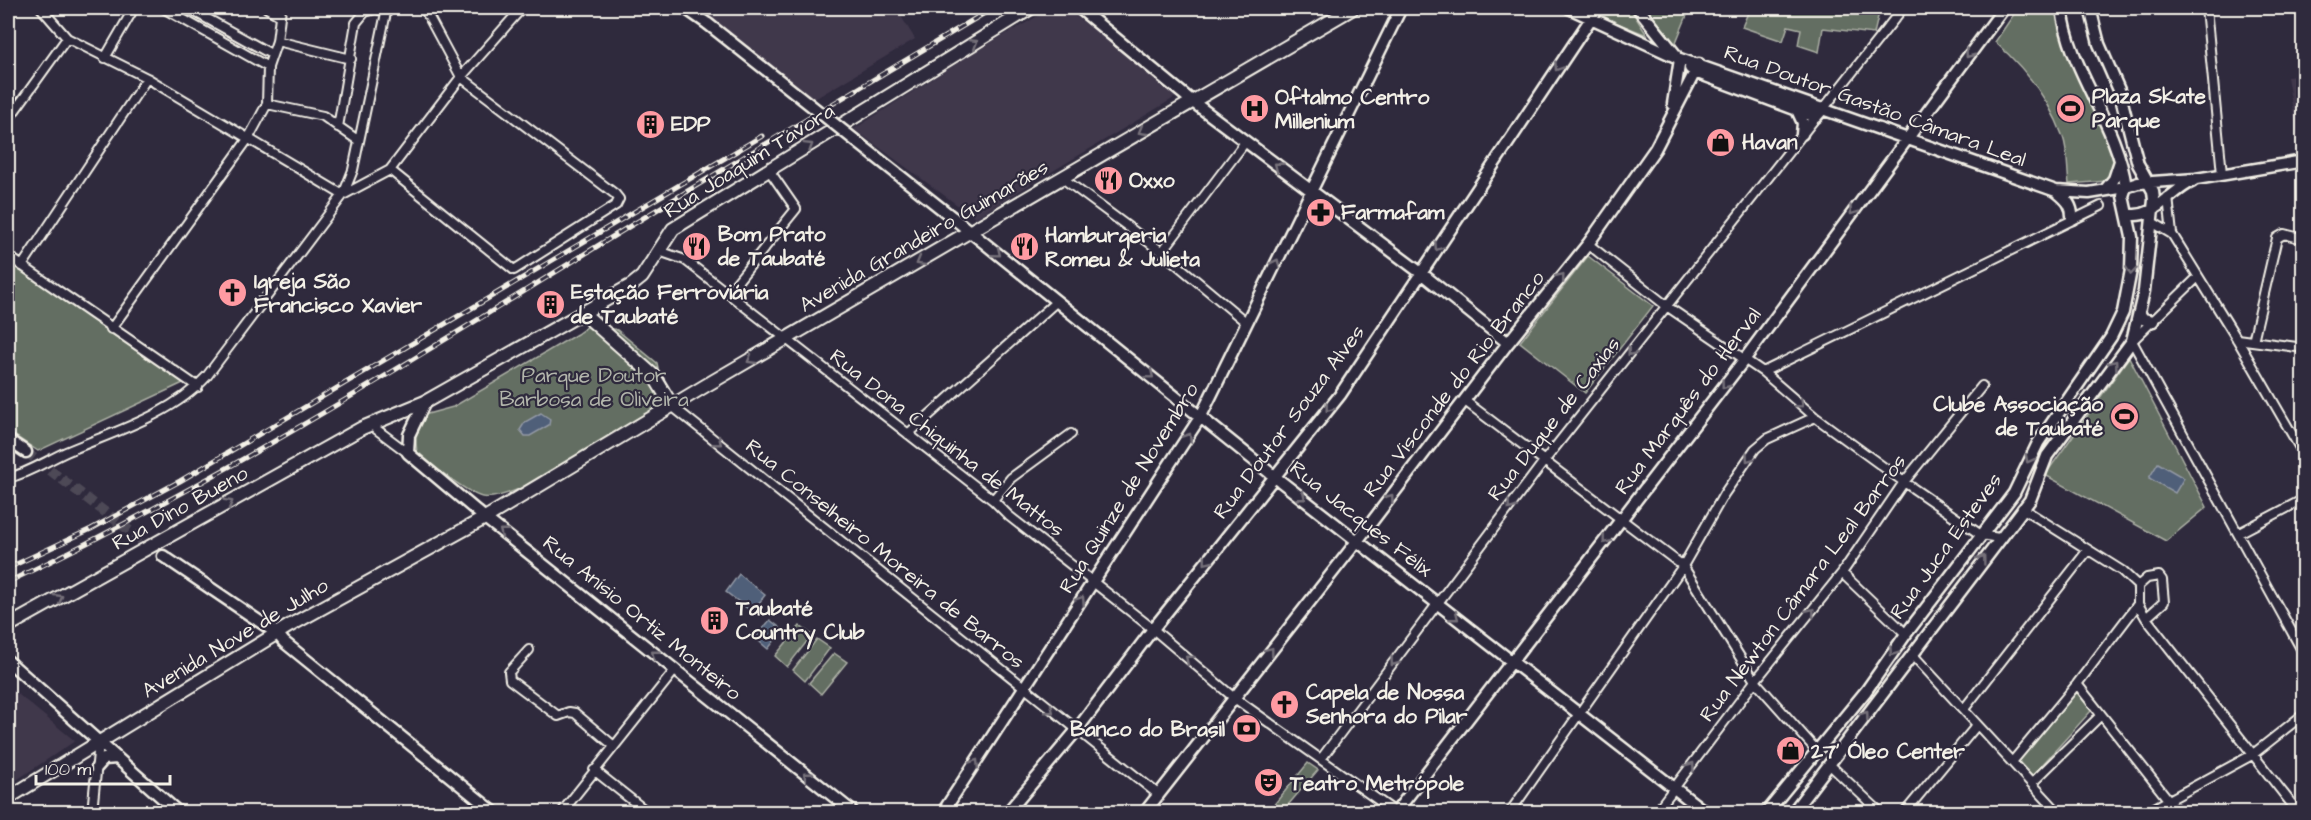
<svg xmlns="http://www.w3.org/2000/svg" width="2311" height="820" viewBox="0 0 2311 820" font-family="'Architects Daughter',sans-serif">
<rect width="100%" height="100%" fill="#2f2a3d"/>
<filter id="ink" filterUnits="userSpaceOnUse"><feTurbulence type="fractalNoise" baseFrequency=".0167" numOctaves="2"/><feDisplacementMap in="SourceGraphic" scale="12" xChannelSelector="R" yChannelSelector="G"/><feConvolveMatrix kernelMatrix="1 2 1 2 8 2 1 2 1" color-interpolation-filters="sRGB"/></filter>
<g filter="url(#ink)">
<path fill="#40374c" d="M692,8H896L915,39L813,100Z
M1052,8H1065L1179,95L975,218L854,129L978,50Z
M2297,76L2301,93H2304L2303,150L2300,151L2287,77Z
M8,686L75,741L9,785L8,784Z"/>
<path fill="#646e62" stroke="#acb0a5" stroke-width="1.5" d="M1605,8H1630L1647,35L1601,17Z
M1647,8H1690L1674,47Z
M1750,8H1880L1874,34L1823,28L1819,52L1798,45L1801,29L1788,26L1783,41L1742,27Z
M2018,8H2055L2065,42L2115,156V167L2107,181L2069,184C2067,169 2068,150 2063,137C2049,99 2024,67 1995,42Z
M1588,256L1653,306L1585,393L1520,342Z
M8,262L183,383L38,451L8,431Z
M592,323L617,330L657,363L665,404C630,425 517,504 482,497C469,495 430,463 417,454L415,430L424,415L453,407L577,334Z
M2129,357L2207,507L2166,541L2045,475Z
M800,626L812,635L787,667L775,656Z
M817,639L830,648L805,681L793,670Z
M834,653L847,662L821,694L809,683Z
M2078,690L2091,711L2032,776L2016,761Z
M1308,763L1318,770L1282,812H1268Z"/>
<path fill="#505e79" stroke="#9299a5" stroke-width="1.5" d="M541,413L550,419L549,425L530,436H525L520,430L525,422Z
M2158,463L2184,478L2175,493L2149,478Z
M739,574L765,595L752,612L726,592Z
M770,620L783,630L768,649L755,638Z"/>
<g fill="none" stroke-linecap="round" stroke-linejoin="round">
<path stroke="#4d4857" stroke-width="10" stroke-dasharray="10 5" stroke-linecap="butt" d="M26,452L163,556"/>
<defs>
<path id="street" d="M41,8L67,38L147,78L343,195
M163,8L268,67
M188,8L271,54
M267,8L279,15
M2206,8L2222,174
M277,41L351,59
M105,58L134,8
M8,98L17,107
M267,104L323,116L359,141
M1824,108L1903,8
M8,120L67,38
M338,127L356,23L365,12L376,9L386,12
M390,170L514,270L616,205L619,199L615,194L461,77L424,8
M1061,177L1162,252L1247,323
M343,195L390,170L461,77L522,8
M2168,197L2172,234
M2152,222L2172,234L2237,339L2304,455
M1588,244L1668,307L1763,372L1815,417L1904,482L1981,535L1999,538
M659,251L685,260L993,500L1009,516L1153,629L1233,697L1395,812
M1162,252L1246,141
M8,256L198,387
M22,266L147,78
M2198,277L2132,341L2304,654
M728,293L796,209L769,170
M111,329L248,139L267,104L268,67L277,41L281,8
M2237,339L2304,348
M2253,341L2277,238L2284,234L2304,239
M1763,372L2101,206
M1465,401L1683,566L1755,681L1818,752
M672,406L1159,795
M376,429L408,453
M908,434L1057,301
M8,478C29,473 46,461 66,452C113,432 172,415 207,376L343,195L353,170L387,8
M993,500L1011,478L1071,434
M2022,508L2122,571L2138,586
M2239,533L2304,499
M1842,573L1906,634
M2138,586L2147,578L2159,576L2162,580L2164,602L2146,618
M2138,604L2146,618L2298,812
M529,650L509,672L510,680L558,716L569,712L575,713L614,746
M1912,654L2058,812
M2077,684L2178,812
M1964,709L2088,550
M1321,759L1545,460L1816,117
M2012,762L2077,684L2138,604V586
M1829,764L1880,812
M594,770L647,812
M2032,783L2100,716
M92,812L99,743
M562,812L675,670
M1510,812L1683,566L1724,494L1755,449L1767,439L1815,417
M1656,812L1755,681L1842,573L1904,482L1982,386
M1905,812L1977,725
M2147,812L2252,755L2304,714"/>
<path id="secondary" d="M685,8L708,24
M1079,8L1193,102L1421,273L1508,343
M1569,8L1680,59L2056,191L2089,193L2126,187C2117,122 2069,71 2062,8
M1638,8L1675,54
M1690,68L1695,72L1816,117L1824,108
M1673,104L1680,59
M1797,110L1803,123L1802,134
M2105,190L2114,179L2120,161
M2057,192C2067,200 2073,206 2072,219
M2127,214C2153,221 2170,191 2193,181
M952,217L1275,477L1705,812
M2139,312L2143,319L2153,321
M425,402L409,435L408,453L485,518L853,812
M8,440L26,452
M163,556L278,634L284,642L494,812
M8,661L178,812
M97,767L104,759L117,758
M943,812L1201,416L1401,8
M1008,812L1076,731L1153,629L1340,395L1598,8
M1145,812L1358,540L1508,343L1588,244L1655,149L1699,64
M1396,812L1744,360L2004,8
M1767,812L1866,691L1906,634L2014,493L2038,443L2111,337L2123,312L2131,270L2132,237L2123,196L2126,187L2138,183L2196,179L2304,161
M1793,812L2030,500L2047,456L2132,341L2144,291L2154,200L2153,191L2138,164L2119,90L2099,44L2090,8"/>
<path id="primary" d="M583,313L654,376L672,406
M8,626L362,428L425,402L632,285L642,277L673,229L1031,8
M8,798L289,626L485,518L705,386L1353,8"/>
</defs>
<use href="#street" stroke="#f4f1e8" stroke-width="12"/>
<use href="#secondary" stroke="#f4f1e8" stroke-width="15"/>
<use href="#primary" stroke="#f4f1e8" stroke-width="16"/>
<use href="#street" stroke="#2f2a3d" stroke-width="8"/>
<use href="#secondary" stroke="#2f2a3d" stroke-width="10"/>
<use href="#primary" stroke="#2f2a3d" stroke-width="12"/>
<defs>
<path id="rail" d="M8,568L91,529L180,481L762,136
M8,582C210,486 400,368 591,250C724,168 859,88 993,8"/>
</defs>
<use href="#rail" stroke="#f4f1e8" stroke-width="5"/>
<use href="#rail" stroke="#2f2a3d" stroke-width="3" stroke-dasharray="9" stroke-linecap="butt"/>
<defs>
<path id="secondary-bridge" d="M708,24L952,217"/>
</defs>
<use href="#secondary-bridge" stroke="#f4f1e8" stroke-width="15" stroke-linecap="butt"/>
<use href="#secondary-bridge" stroke="#2f2a3d" stroke-width="10"/>
</g>
<defs><path id="oneway-chevron" d="M-2-3.5L2.5 0L-2 3.5" fill="none" stroke-width="1.6" stroke-linecap="round" stroke-linejoin="round" transform="scale(1.5)"/></defs>
<g stroke="#747079">
<use href="#oneway-chevron" transform="translate(974 43) rotate(-32)"/>
<use href="#oneway-chevron" transform="translate(1969 54) rotate(127)"/>
<use href="#oneway-chevron" transform="translate(1558 67) rotate(124)"/>
<use href="#oneway-chevron" transform="translate(1142 131) rotate(150)"/>
<use href="#oneway-chevron" transform="translate(809 146) rotate(-32)"/>
<use href="#oneway-chevron" transform="translate(1278 166) rotate(-142)"/>
<use href="#oneway-chevron" transform="translate(1853 211) rotate(126)"/>
<use href="#oneway-chevron" transform="translate(1438 247) rotate(124)"/>
<use href="#oneway-chevron" transform="translate(997 253) rotate(39)"/>
<use href="#oneway-chevron" transform="translate(920 262) rotate(150)"/>
<use href="#oneway-chevron" transform="translate(1276 263) rotate(-64)"/>
<use href="#oneway-chevron" transform="translate(2131 271) rotate(97)"/>
<use href="#oneway-chevron" transform="translate(1561 277) rotate(-51)"/>
<use href="#oneway-chevron" transform="translate(1631 352) rotate(129)"/>
<use href="#oneway-chevron" transform="translate(751 360) rotate(150)"/>
<use href="#oneway-chevron" transform="translate(2114 364) rotate(-53)"/>
<use href="#oneway-chevron" transform="translate(1150 375) rotate(39)"/>
<use href="#oneway-chevron" transform="translate(1725 385) rotate(127)"/>
<use href="#oneway-chevron" transform="translate(1800 404) rotate(40)"/>
<use href="#oneway-chevron" transform="translate(1329 408) rotate(128)"/>
<use href="#oneway-chevron" transform="translate(1188 437) rotate(-57)"/>
<use href="#oneway-chevron" transform="translate(718 442) rotate(39)"/>
<use href="#oneway-chevron" transform="translate(1749 458) rotate(126)"/>
<use href="#oneway-chevron" transform="translate(2029 459) rotate(118)"/>
<use href="#oneway-chevron" transform="translate(1302 497) rotate(38)"/>
<use href="#oneway-chevron" transform="translate(1390 498) rotate(-53)"/>
<use href="#oneway-chevron" transform="translate(229 503) rotate(-29)"/>
<use href="#oneway-chevron" transform="translate(1511 506) rotate(127)"/>
<use href="#oneway-chevron" transform="translate(503 532) rotate(-141)"/>
<use href="#oneway-chevron" transform="translate(1606 540) rotate(128)"/>
<use href="#oneway-chevron" transform="translate(1982 559) rotate(-53)"/>
<use href="#oneway-chevron" transform="translate(1207 561) rotate(129)"/>
<use href="#oneway-chevron" transform="translate(59 598) rotate(-30)"/>
<use href="#oneway-chevron" transform="translate(1081 600) rotate(-57)"/>
<use href="#oneway-chevron" transform="translate(1811 612) rotate(-51)"/>
<use href="#oneway-chevron" transform="translate(1455 617) rotate(38)"/>
<use href="#oneway-chevron" transform="translate(1270 651) rotate(-52)"/>
<use href="#oneway-chevron" transform="translate(1893 652) rotate(125)"/>
<use href="#oneway-chevron" transform="translate(655 654) rotate(-141)"/>
<use href="#oneway-chevron" transform="translate(1189 659) rotate(-140)"/>
<use href="#oneway-chevron" transform="translate(1394 662) rotate(127)"/>
<use href="#oneway-chevron" transform="translate(1050 710) rotate(38)"/>
<use href="#oneway-chevron" transform="translate(1865 715) rotate(-53)"/>
<use href="#oneway-chevron" transform="translate(975 763) rotate(-57)"/>
<use href="#oneway-chevron" transform="translate(1691 766) rotate(-53)"/>
<use href="#oneway-chevron" transform="translate(807 776) rotate(-141)"/>
</g>
</g>
<defs>
<symbol id="stadium-disc" viewBox="-11 -11 22 22"><circle r="9.5" fill="#ff9aa2" stroke="#2f2a3d"/><path d="M0-5a6.5 5 0 1 0 0 10a6.5 5 0 1 0 0-10ZM-3.5-1.8h7v3.6h-7Z" fill="#111"/></symbol>
<symbol id="hospital-disc" viewBox="-11 -11 22 22"><circle r="9.5" fill="#ff9aa2" stroke="#2f2a3d"/><path d="M-5-5h3v3.5h4V-5h3V5h-3V1.5h-4V5h-3Z" fill="#111"/></symbol>
<symbol id="building-disc" viewBox="-11 -11 22 22"><circle r="9.5" fill="#ff9aa2" stroke="#2f2a3d"/><path d="M-4-6H4V6H1V3H-1V6H-4ZM-2.5-4.3h1.7v1.8h-1.7ZM.8-4.3h1.7v1.8H.8ZM-2.5-1h1.7V.8h-1.7ZM.8-1h1.7V.8H.8Z" fill="#111"/></symbol>
<symbol id="shop-disc" viewBox="-11 -11 22 22"><circle r="9.5" fill="#ff9aa2" stroke="#2f2a3d"/><path d="M-5-2.5h2.3a2.7 3.5 0 0 1 5.4 0H5L5.5 6h-11ZM-1.5-2.5h3a1.5 2.3 0 0 0-3 0Z" fill="#111"/></symbol>
<symbol id="restaurant-disc" viewBox="-11 -11 22 22"><circle r="9.5" fill="#ff9aa2" stroke="#2f2a3d"/><path d="M-5-6h1v4h1v-4h1v4h1v-4h1v5L-1.5 .5V6h-2V.5L-5-1ZM5-6V6H3V1.5H1.5Q1.5-4 5-6Z" fill="#111"/></symbol>
<symbol id="pharmacy-disc" viewBox="-11 -11 22 22"><circle r="9.5" fill="#ff9aa2" stroke="#2f2a3d"/><path d="M-2-6h4v4h4v4h-4v4h-4v-4h-4v-4h4Z" fill="#111"/></symbol>
<symbol id="church-disc" viewBox="-11 -11 22 22"><circle r="9.5" fill="#ff9aa2" stroke="#2f2a3d"/><path d="M-1.2-6h2.4v3.5h3.3v2.4h-3.3V6h-2.4V-.1h-3.3v-2.4h3.3Z" fill="#111"/></symbol>
<symbol id="bank-disc" viewBox="-11 -11 22 22"><circle r="9.5" fill="#ff9aa2" stroke="#2f2a3d"/><path d="M-6-4H6V4H-6ZM0-2.3a2.3 2.3 0 1 0 0 4.6a2.3 2.3 0 1 0 0-4.6Z" fill="#111"/></symbol>
<symbol id="theatre-disc" viewBox="-11 -11 22 22"><circle r="9.5" fill="#ff9aa2" stroke="#2f2a3d"/><path d="M-5-5.5Q0-4 5-5.5V0Q5 5 0 6Q-5 5-5 0ZM-3.3-2.5H-1v1.5H-3.3ZM1-2.5H3.3v1.5H1ZM-2.8 1Q0 5.5 2.8 1Z" fill="#111"/></symbol>
</defs>
<g fill-rule="evenodd">
<use href="#stadium-disc" x="2054" y="92" width="33" height="33"/>
<use href="#hospital-disc" x="1238" y="92" width="33" height="33"/>
<use href="#building-disc" x="634" y="108" width="33" height="33"/>
<use href="#shop-disc" x="1704" y="126" width="33" height="33"/>
<use href="#restaurant-disc" x="1092" y="164" width="33" height="33"/>
<use href="#pharmacy-disc" x="1304" y="196" width="33" height="33"/>
<use href="#restaurant-disc" x="680" y="230" width="33" height="33"/>
<use href="#restaurant-disc" x="1008" y="230" width="33" height="33"/>
<use href="#church-disc" x="216" y="276" width="33" height="33"/>
<use href="#building-disc" x="534" y="288" width="33" height="33"/>
<use href="#stadium-disc" x="2108" y="400" width="33" height="33"/>
<use href="#building-disc" x="698" y="604" width="33" height="33"/>
<use href="#church-disc" x="1268" y="688" width="33" height="33"/>
<use href="#bank-disc" x="1230" y="712" width="33" height="33"/>
<use href="#shop-disc" x="1774" y="734" width="33" height="33"/>
<use href="#theatre-disc" x="1252" y="766" width="33" height="33"/>
</g>
<g text-anchor="middle" dominant-baseline="central" stroke-width="4.5" stroke-linejoin="round" paint-order="stroke">
<g font-size="21" font-weight="bold" fill="#f4f1e8" stroke="#2f2a3d" text-anchor="start">
<text x="2092" y="96">Plaza Skate<tspan x="2092" dy="24">Parque</tspan></text>
<text x="1275" y="97">Oftalmo Centro<tspan x="1275" dy="24">Millenium</tspan></text>
<text x="671" y="124">EDP</text>
<text x="1742" y="142">Havan</text>
<text x="1129" y="180">Oxxo</text>
<text x="1341" y="212">Farmafam</text>
<text x="718" y="234">Bom Prato<tspan x="718" dy="24">de Taubaté</tspan></text>
<text x="1045" y="235">Hamburgeria<tspan x="1045" dy="24">Romeu &amp; Julieta</tspan></text>
<text x="254" y="281">Igreja São<tspan x="254" dy="24">Francisco Xavier</tspan></text>
<text x="571" y="292">Estação Ferroviária<tspan x="571" dy="24">de Taubaté</tspan></text>
<text x="2103" y="404" text-anchor="end">Clube Associação<tspan x="2103" dy="24">de Taubaté</tspan></text>
<text x="736" y="608">Taubaté<tspan x="736" dy="24">Country Club</tspan></text>
<text x="1306" y="692">Capela de Nossa<tspan x="1306" dy="24">Senhora do Pilar</tspan></text>
<text x="1225" y="729" text-anchor="end">Banco do Brasil</text>
<text x="1811" y="751">27' Óleo Center</text>
<text x="1290" y="783">Teatro Metrópole</text>
</g>
<g font-size="21" fill="#f4f1e8" stroke="#2f2a3d">
<text transform="translate(1875 106) rotate(20)">Rua Doutor Gastão Câmara Leal</text>
<text transform="translate(749 161) rotate(-32)">Rua Joaquim Távora</text>
<text transform="translate(924 236) rotate(-30)">Avenida Grandeiro Guimarães</text>
<text transform="translate(1454 384) rotate(-52)">Rua Visconde do Rio Branco</text>
<text transform="translate(1688 401) rotate(-53)">Rua Marquês do Herval</text>
<text transform="translate(1554 419) rotate(-52)">Rua Duque de Caxias</text>
<text transform="translate(1289 422) rotate(-53)">Rua Doutor Souza Alves</text>
<text transform="translate(947 443) rotate(38)">Rua Dona Chiquinha de Mattos</text>
<text transform="translate(1129 488) rotate(-58)">Rua Quinze de Novembro</text>
<text transform="translate(180 508) rotate(-29)">Rua Dino Bueno</text>
<text transform="translate(1361 519) rotate(38)">Rua Jacques Félix</text>
<text transform="translate(1946 546) rotate(-54)">Rua Juca Esteves</text>
<text transform="translate(885 554) rotate(39)">Rua Conselheiro Moreira de Barros</text>
<text transform="translate(1803 588) rotate(-53)">Rua Newton Câmara Leal Barros</text>
<text transform="translate(642 618) rotate(39)">Rua Anísio Ortiz Monteiro</text>
<text transform="translate(235 638) rotate(-31)">Avenida Nove de Julho</text>
</g>
<g font-size="21" fill="#b3b6ac" stroke="#2f2a3d">
<text x="594" y="375">Parque Doutor<tspan x="594" dy="24">Barbosa de Oliveira</tspan></text>
</g>
</g>
<rect width="2311" height="820" fill="none" stroke="#2f2a3d" stroke-width="30"/>
<rect x="15" y="15" width="2281" height="790" fill="none" stroke="#f4f1e8" stroke-width="2" filter="url(#ink)"/>
<path d="M36 775v9h134v-9" fill="none" stroke="#f4f1e8" stroke-width="3"/>
<text x="45" y="775" font-size="18" fill="#f4f1e8" stroke="#2f2a3d" stroke-width="4.5" paint-order="stroke">100 m</text>
</svg>
